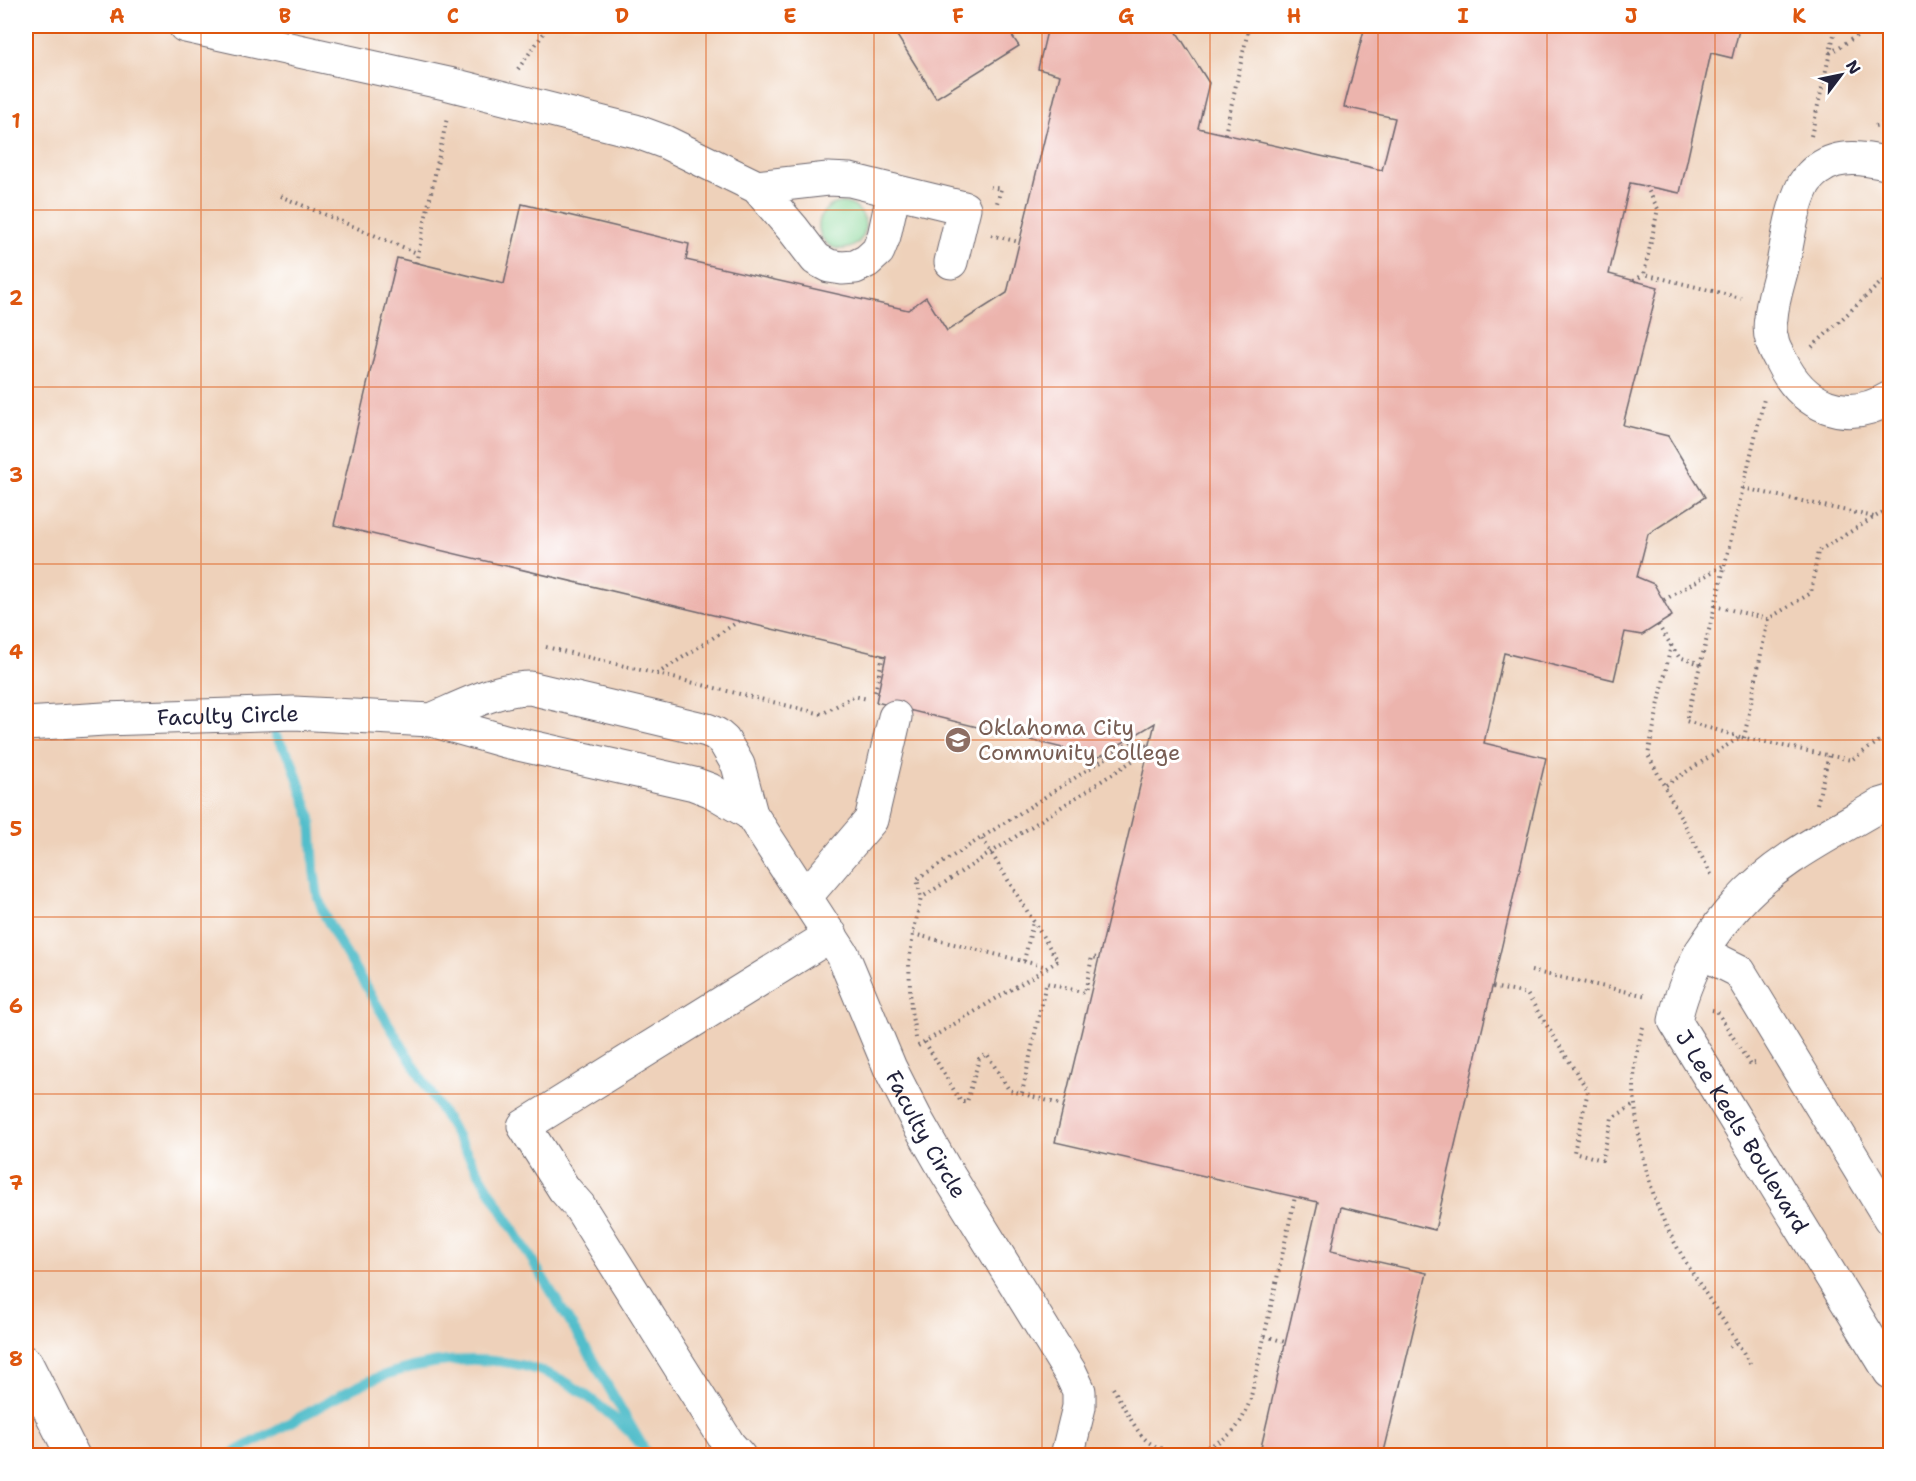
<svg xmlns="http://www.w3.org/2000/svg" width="1916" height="1481" viewBox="0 0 1916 1481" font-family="'Shantell Sans',sans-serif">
<rect width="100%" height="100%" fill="#fff"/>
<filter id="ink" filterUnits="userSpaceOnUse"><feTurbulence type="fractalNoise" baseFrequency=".0167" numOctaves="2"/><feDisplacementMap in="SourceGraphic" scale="12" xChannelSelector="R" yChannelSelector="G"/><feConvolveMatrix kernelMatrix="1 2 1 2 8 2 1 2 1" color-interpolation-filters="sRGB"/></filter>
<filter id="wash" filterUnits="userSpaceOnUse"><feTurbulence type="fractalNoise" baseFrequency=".008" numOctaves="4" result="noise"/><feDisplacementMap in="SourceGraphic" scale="24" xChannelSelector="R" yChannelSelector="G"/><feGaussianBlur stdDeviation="1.35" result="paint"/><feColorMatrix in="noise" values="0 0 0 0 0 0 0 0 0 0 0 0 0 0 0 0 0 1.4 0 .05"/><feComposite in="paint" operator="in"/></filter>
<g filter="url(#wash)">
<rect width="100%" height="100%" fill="#f5e1c8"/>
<path fill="#eed1ba" d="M26,26H1890V1455H26Z"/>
<path fill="#85d595" stroke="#547c68" stroke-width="1.5" d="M819 226a23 23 0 1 1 46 0a23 23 0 1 1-46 0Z"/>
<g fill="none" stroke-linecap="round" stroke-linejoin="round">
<path stroke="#52becb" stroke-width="10" d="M275,735L291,759L311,818L314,870L318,897L324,914L340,944L591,1357L642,1445
M228,1456C258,1440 287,1424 317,1408C340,1395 365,1381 391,1373C441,1356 507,1354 556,1377C575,1386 592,1399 608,1413C623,1425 638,1439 649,1456"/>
</g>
<g id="blocks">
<path fill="#ecb4ad" d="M891,26H1018L1008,30L1019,46L936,98Z
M1029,26H1173L1209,83L1198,128L1382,170L1395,118L1344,107L1365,26H1740L1732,58L1711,53L1680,193L1630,183L1609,274L1658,287L1623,425L1668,436L1705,497L1648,534L1637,577L1654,584L1672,616L1642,635L1625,632L1614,680L1504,653L1484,743L1546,758L1435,1230L1341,1207L1331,1251L1427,1273L1383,1456H1259L1318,1202L1055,1142L1155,723L1099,757L876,702L886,656L334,525L397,258L504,284L522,204L689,244L686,260L908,310L926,297L947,331L1007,293L1060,75L1038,69L1047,31Z"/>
</g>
</g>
<g filter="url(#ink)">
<use href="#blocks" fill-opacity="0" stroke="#6c656c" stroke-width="1.5"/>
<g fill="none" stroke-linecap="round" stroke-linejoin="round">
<defs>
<g id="minor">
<path d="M185,26L449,84L635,131L665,142L757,187L793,229L816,259L829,266L842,268L855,267L867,261L878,251L884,236L894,191L850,180L828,179L757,187"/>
<path d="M1890,164C1867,159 1841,153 1820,168C1814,171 1807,179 1804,184C1791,210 1788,241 1782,268C1778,284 1772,301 1771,318C1770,324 1770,334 1772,340C1773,348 1778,355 1781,361C1803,406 1845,425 1890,398"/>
<path d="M894,191L964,208L951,262"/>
<path id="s1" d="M431,720C462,707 497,688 530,688L707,730L716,734L724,741L738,765L751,814L843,955L890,1068L916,1119L944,1168L1071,1374L1079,1391V1407L1067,1456"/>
<path id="s2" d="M26,724L104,719L294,713L431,720L505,741L694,784L710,790L751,814"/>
<path d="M806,896L871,820L895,717"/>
<path d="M1701,952C1712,935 1723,919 1737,904C1775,861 1831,834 1880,805L1890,802"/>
<path id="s3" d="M1890,1219L1739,971L1701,952C1689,975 1680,996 1675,1021L1890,1372"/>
<path d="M26,1363L73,1456"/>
<path d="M739,1456L729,1445L579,1206L564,1189L524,1126L831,935"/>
</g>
</defs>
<use href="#minor" stroke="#6c656c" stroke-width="35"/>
<path stroke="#6c656c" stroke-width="4" stroke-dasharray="1.5 4.5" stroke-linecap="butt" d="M1830,53L1872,26
M518,69L549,26
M1875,126L1890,122
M1225,134L1249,26
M1811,136L1836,26
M1646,186L1658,209L1644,274L1741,298
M990,187L1001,189L997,203
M280,196L417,253
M991,235L1019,242
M416,263L447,118
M1634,281L1644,274
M1812,347L1890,274
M1743,488L1874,517
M1664,600L1724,565
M1715,606L1764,399
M1658,625L1679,657L1701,664
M1671,645L1648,755L1713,878
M546,647L822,714L854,696L868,699
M657,674L739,621
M875,692L883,655
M1740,737L1686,721L1715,606L1768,619L1811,593L1818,551L1890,508
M1744,738L1768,619
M1666,785L1740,737L1851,760L1890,734
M1817,804L1829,755
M913,934L1047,967
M1024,961L1033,922
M1531,971L1647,996
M1493,987L1527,994L1588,1091L1574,1152L1602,1160L1612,1118L1636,1104
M1712,1010L1717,1011L1750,1065L1756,1062
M1643,1027C1638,1044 1634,1064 1634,1082C1634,1122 1645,1174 1660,1212C1677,1254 1712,1302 1737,1342L1726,1349
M916,1038L911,1011L909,963L913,934L921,898L917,879L1134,740L1148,746L1143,754L921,898
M925,1042L961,1102H967L979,1059L987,1054L1009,1090L1063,1105
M918,1046L1058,961L982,838
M1022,1093L1046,983L1085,993L1092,957L1098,958
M1265,1336L1285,1342
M1737,1342L1752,1367
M1113,1388C1122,1403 1131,1422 1142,1436C1164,1461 1209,1453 1231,1433C1241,1424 1245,1413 1250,1401L1295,1197"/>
<use href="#minor" stroke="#fff" stroke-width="33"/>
</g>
</g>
<path fill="none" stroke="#de560e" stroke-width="1.5" stroke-opacity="0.55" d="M201,26V1456M369,26V1456M538,26V1456M706,26V1456M874,26V1456M1042,26V1456M1210,26V1456M1378,26V1456M1547,26V1456M1715,26V1456M26,210H1890M26,387H1890M26,564H1890M26,740H1890M26,917H1890M26,1094H1890M26,1271H1890"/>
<defs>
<symbol id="university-disc" viewBox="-11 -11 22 22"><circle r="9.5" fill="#8d6e63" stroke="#fff"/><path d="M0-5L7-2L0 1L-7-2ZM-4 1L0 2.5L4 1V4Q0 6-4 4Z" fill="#fff"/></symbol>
</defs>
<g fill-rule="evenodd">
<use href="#university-disc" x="943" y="725" width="30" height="30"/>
</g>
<g text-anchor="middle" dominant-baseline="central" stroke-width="6" stroke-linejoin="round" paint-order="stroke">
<g font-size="22" fill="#22223b" stroke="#fff">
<text stroke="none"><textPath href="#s2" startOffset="202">Faculty Circle</textPath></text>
<text stroke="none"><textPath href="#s3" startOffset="536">J Lee Keels Boulevard</textPath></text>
<text stroke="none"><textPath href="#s1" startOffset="752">Faculty Circle</textPath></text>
</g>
<g font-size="22" fill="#785e54" stroke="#fff" text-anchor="start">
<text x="978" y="727">Oklahoma City<tspan x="978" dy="25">Community College</tspan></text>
</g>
</g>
<rect width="1916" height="1481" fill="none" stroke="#fff" stroke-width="66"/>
<g transform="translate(1841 75) rotate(58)" stroke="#ffffff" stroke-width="4.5" paint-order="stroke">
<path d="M0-4.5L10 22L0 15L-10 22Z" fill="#22223b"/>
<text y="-9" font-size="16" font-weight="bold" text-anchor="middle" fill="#22223b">N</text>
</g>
<rect x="33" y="33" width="1850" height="1415" fill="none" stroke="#de560e" stroke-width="2"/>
<g font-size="20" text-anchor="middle" font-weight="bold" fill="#de560e">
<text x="117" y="23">A</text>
<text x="285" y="23">B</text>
<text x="453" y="23">C</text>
<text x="622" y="23">D</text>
<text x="790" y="23">E</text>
<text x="958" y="23">F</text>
<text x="1126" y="23">G</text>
<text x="1294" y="23">H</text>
<text x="1463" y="23">I</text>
<text x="1631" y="23">J</text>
<text x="1799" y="23">K</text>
<text x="16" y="128">1</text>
<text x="16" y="305">2</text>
<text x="16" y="482">3</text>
<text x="16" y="659">4</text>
<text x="16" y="836">5</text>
<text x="16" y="1013">6</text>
<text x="16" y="1190">7</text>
<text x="16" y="1366">8</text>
</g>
</svg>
